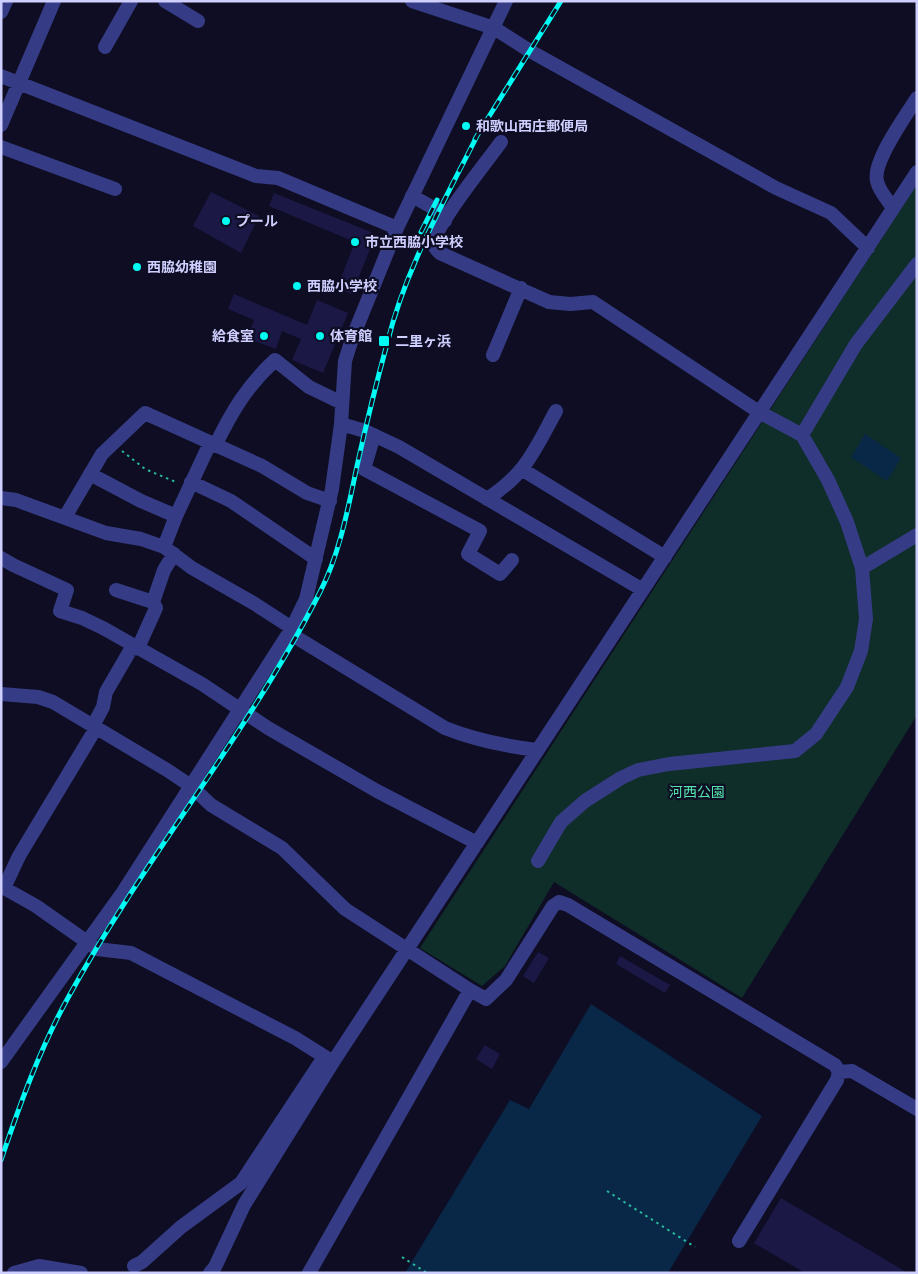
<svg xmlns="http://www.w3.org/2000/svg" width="918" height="1274" viewBox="0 0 918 1274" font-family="Roboto,'Noto Sans JP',sans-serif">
<rect width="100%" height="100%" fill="#0e0d23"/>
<path fill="#0f2e29" d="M917,184V715L742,998L554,882L505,966L482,986L420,948Z"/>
<path fill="#092746" d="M865,434L901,458L887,481L851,457Z
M591,1004L762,1116L668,1273H405L510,1100L529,1109Z"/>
<path fill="#1b1845" d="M211,192L259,216L241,253L193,226Z
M274,193L376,234L352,294L337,288L355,242L269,206Z
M234,294L307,325L317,300L348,313L323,373L292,360L301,339L282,331L276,349L247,338L254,320L228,309Z
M538,952L549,958L534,983L523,976Z
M620,956L670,985L665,993L616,964Z
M485,1045L500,1054L492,1069L476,1059Z
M781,1198L908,1273H805L754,1243Z"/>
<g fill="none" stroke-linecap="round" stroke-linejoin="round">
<path stroke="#28ba9f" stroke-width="2" stroke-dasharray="2.5 4" stroke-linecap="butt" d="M122,451L145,469L178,483
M607,1191L695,1247
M402,1257L427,1273"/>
<path stroke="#353c85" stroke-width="14" d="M165,1L198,21
M412,1L494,28L530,51L776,188L831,213L868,248
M1,12L6,1
M105,47L131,1
M1,76L256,176L278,178L397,228
M1,125L54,1
M501,142C488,160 435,225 434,243C434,248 437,250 440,253L549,302L570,304L593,302L759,412L802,435L828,480L847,522L862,568L866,619L861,651L847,687L816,734L795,751L669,764L638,770L621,778L585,801L561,822L538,861
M1,147L115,189
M412,196L439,211L445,221
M893,208C887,199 879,191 877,181C872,162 906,115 917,98
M493,355L521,288
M341,424L365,431L399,447L643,590
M374,435L364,469L480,531L468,554L500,574L512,560
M802,435L856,344L917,264
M215,446C232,411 247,386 275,360L309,387L342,403
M523,470L665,557
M90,474L141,501L176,516
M191,482L231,501L316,559
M1,498L16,500L106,533L141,539L164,547L192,568L255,604L292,628
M487,499C526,474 535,449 556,411
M65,517L102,454L145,413L262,466L307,493L330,501
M164,547L176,516L210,443
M1,558L13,565L67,590L60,611L82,618L103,628L202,684L268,728L377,791L477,843
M862,568L917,535
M116,590L153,602
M289,633L445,728C475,740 504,746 537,750
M138,648L131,649L106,692L103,707L94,724L96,728L19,856L4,888L36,906L97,949L131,953L295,1038L333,1062
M138,648L156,608L153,602L164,570L174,554
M1,694L38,697L53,702L167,770L191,786L211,805L282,848L345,909L470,990L309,1273
M470,990L486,999L506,980L553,906L559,902L568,905L835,1065L839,1072L837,1080L739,1241
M1,1062L123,892L292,628L306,599L332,489L341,424L345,361L352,339L397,228L506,1
M839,1072L852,1071L917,1109
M134,1266L142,1262L181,1227L241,1183L324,1057
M14,1273L39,1266L81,1273
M210,1273L215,1267L244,1205L333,1062L917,172"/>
<defs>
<path id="rail" d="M475,139L561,1
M421,232L437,200
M1,1160C20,1104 40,1048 69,996C145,857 248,734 320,592C340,553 348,508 357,466C366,425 376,384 387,344C405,269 444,202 478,134"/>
</defs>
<use href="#rail" stroke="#00faf4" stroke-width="5"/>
<use href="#rail" stroke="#0e0d23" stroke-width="3" stroke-dasharray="9" stroke-linecap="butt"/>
</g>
<g fill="#00faf4" stroke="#0e0d23" stroke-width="2">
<circle cx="466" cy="126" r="5"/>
<circle cx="226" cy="221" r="5"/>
<circle cx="355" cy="242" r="5"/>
<circle cx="137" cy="267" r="5"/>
<circle cx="297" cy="286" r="5"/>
<circle cx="264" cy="336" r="5"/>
<circle cx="320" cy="336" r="5"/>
<rect x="378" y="335" width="12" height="12" rx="2.5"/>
</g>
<g text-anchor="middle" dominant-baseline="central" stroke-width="4.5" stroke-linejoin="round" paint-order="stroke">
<g font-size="14" font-weight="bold" fill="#cfcfff" stroke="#0e0d23" text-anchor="start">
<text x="476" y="126">和歌山西庄郵便局</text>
<text x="236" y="221">プール</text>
<text x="365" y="242">市立西脇小学校</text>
<text x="147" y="267">西脇幼稚園</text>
<text x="307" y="286">西脇小学校</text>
<text x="254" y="336" text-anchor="end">給食室</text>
<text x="330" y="336">体育館</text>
<text x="395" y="341">二里ヶ浜</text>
</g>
<g font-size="14" fill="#54e5af" stroke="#0e0d23">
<text x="697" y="792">河西公園</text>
</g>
</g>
<rect width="918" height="1274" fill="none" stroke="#cfcfff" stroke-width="5"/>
</svg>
